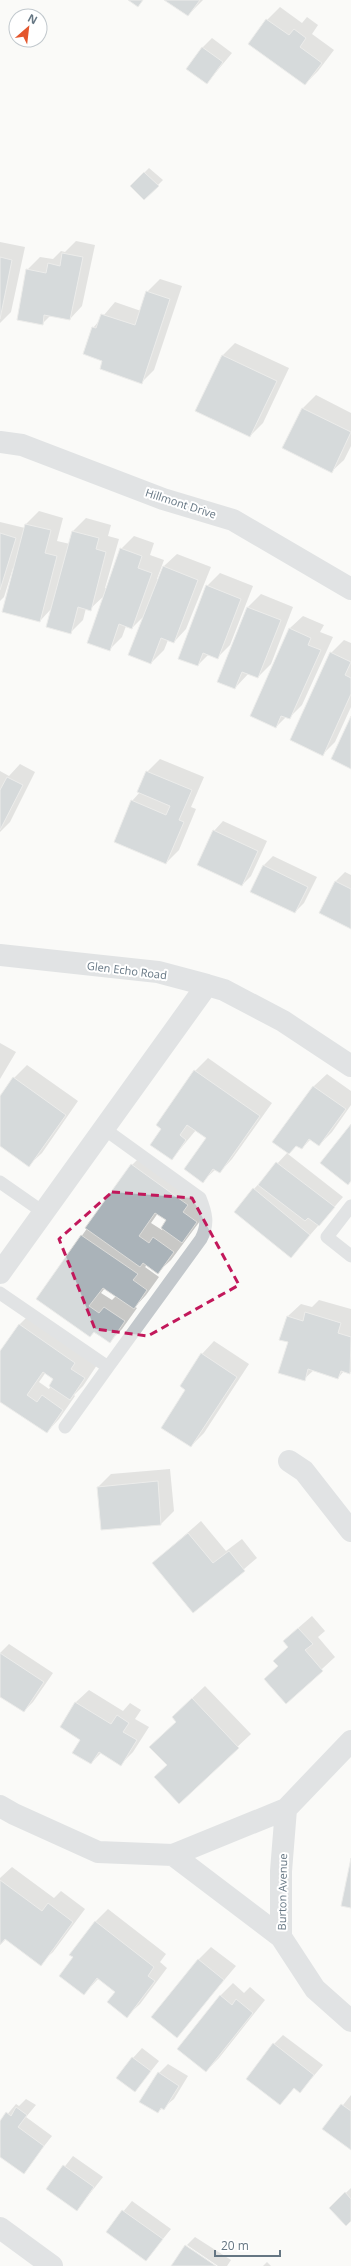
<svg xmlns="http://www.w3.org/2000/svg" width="351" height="2266" viewBox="0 0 351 2266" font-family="'Open Sans',sans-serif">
<rect width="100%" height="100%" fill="#fafaf8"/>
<path fill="#0003" fill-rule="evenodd" d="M166,0H203L188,15Z
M280,7L302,23L307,17L318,25L312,34L334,50L318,71L305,84L267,20Z
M212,38L232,53L207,83L202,48Z
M149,168L163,180L144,199L131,186Z
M76,241L95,245L82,306L70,319L50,316L42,324L27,270L40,257L53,259L61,251L65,252Z
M0,242L25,247L11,312L0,323Z
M160,279L182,286L154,370L142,382L104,360L93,328L115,302L141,311L147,292Z
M235,343L289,368L263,423L250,436L222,356Z
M316,395L351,413V446L344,460L331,472L283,448L303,408Z
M39,511L63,518L57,541L70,544L73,531L86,518L111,525L108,536L119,539L105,588L107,589L121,549L134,536L154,543L150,555L164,560L157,579L159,580L164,566L177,554L211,567L186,629L174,642L168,640L164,650L151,663L146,614L132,628L126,626L122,637L109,650L105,595L90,609L86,608L83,620L70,633L52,608L40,621L14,569L13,568L4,597L0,601V522L25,528L26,524Z
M220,573L253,586L230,645L217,658L209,654L198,665L207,586Z
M261,594L293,607L271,664L258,677L249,673L235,688L218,681L248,607Z
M303,616L324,625L320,632L333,637L302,705L289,718L286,717L276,727L251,716L290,628Z
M344,640L351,643V707L335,742L323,754L331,653Z
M160,759L204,777L191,807L196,809L179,850L166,863L132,801L140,792L147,772Z
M20,764L35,772L10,822L0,832V771L9,776Z
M223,821L267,841L251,876L242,885L214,831Z
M273,856L317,877L304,903L295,912L251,891L264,865Z
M345,872L351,875V927L335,882Z
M0,1043L16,1052L0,1079Z
M208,1058L272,1103L232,1159L220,1172L216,1169L203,1181L207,1137L196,1130L172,1159L162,1129L195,1071Z
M27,1065L78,1101L42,1153L29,1165L0,1145V1098L14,1078Z
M327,1074L351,1091V1105L332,1132L319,1145L311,1139L302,1148L297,1145L288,1154L343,1197L291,1257L254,1189L288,1152L274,1142L314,1086Z
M145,1152L209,1209L171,1260L158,1272L147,1265L145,1267L159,1277L146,1295L135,1307L137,1308L122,1329L110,1342L37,1299L132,1165ZM158,1213L168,1220L162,1230L151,1223ZM105,1288L116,1296L112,1300L101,1293Z
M319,1300L351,1309V1372L344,1371L338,1378L314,1370L304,1379L289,1342L288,1316L301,1304L312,1307Z
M32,1312L97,1365L83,1386L74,1395L75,1396L59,1419L47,1432L0,1401V1353L19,1325ZM46,1372L55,1379L49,1389L39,1382Z
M214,1341L249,1364L204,1433L191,1446L187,1390L202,1354Z
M170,1469L174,1511L161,1524L102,1529L98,1487L111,1474Z
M201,1521L226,1551L242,1539L257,1558L194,1612L153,1563Z
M312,1616L325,1631L318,1637L335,1657L286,1702L265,1679L278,1666L297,1629Z
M9,1644L53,1673L33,1702L24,1711L0,1696V1653Z
M205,1686L251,1734L179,1802L168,1765L163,1734L177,1721L186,1704Z
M89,1690L123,1711L130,1703L141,1710L135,1719L149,1727L133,1752L121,1764L101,1753L91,1763L82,1740L61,1727L76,1702Z
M12,1867L54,1898L61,1891L85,1909L53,1952L40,1964L6,1939L0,1945V1878Z
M108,1909L166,1954L160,1962L167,1968L140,2004L127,2016L117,1992L99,1978L84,1994L74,1957L71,1954L96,1921Z
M211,1947L236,1966L177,2036L199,1959Z
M233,1983L244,1993L250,1987L265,2000L219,2058L206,2071L220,1996Z
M283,2035L323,2065L300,2092L295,2087L280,2104L274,2044Z
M142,2048L159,2061L135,2091L133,2058Z
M168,2064L188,2076L174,2099L158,2112L159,2073Z
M351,2095V2149L324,2129Z
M26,2099L36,2105L26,2117L52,2136L23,2173L0,2156V2123L16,2104L19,2106Z
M73,2156L103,2177L77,2210L48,2188Z
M351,2188V2220L330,2208Z
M132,2201L171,2229L146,2260L107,2231Z
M195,2237L231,2260L227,2266H218L187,2245Z
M267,2262L271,2266H263Z"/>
<path fill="#aab3b9" stroke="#dcdcda" d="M128,0H143L138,7Z
M164,0H200L188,16Z
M266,19L289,35L294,29L306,38L300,47L322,63L305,85L248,44Z
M202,47L223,62L207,84L186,69Z
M144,172L159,186L144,200L130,186Z
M62,253L83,257L70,320L44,315L43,325L17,320L26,269L46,273L48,263L60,266Z
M0,257L12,260L0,319Z
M146,291L170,299L142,384L100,369L102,361L83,354L92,327L96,328L101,314L135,325Z
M222,355L277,381L250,437L195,411Z
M302,408L351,432L332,473L282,448Z
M25,524L51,530L45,553L57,556L40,622L2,612Z
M72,531L99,538L96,549L106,552L91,611L78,607L71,634L46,627Z
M0,533L16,538L0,590Z
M120,548L142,556L138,568L152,573L132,629L119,624L110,651L87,643Z
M163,566L198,580L174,643L161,638L151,664L128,655Z
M206,585L241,599L218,659L203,653L198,666L178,659Z
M247,607L281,620L258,678L242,672L235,689L217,682Z
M289,628L311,638L308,645L321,650L290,719L281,716L276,728L250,716Z
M330,652L351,662L345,675L351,678V694L323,756L290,740Z
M351,716V769L331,759Z
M146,771L192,790L179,820L184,822L166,864L114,842L131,800L166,815L170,806L137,792Z
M7,777L23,785L0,830V790Z
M213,830L258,851L242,886L197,865Z
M263,865L308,887L295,913L250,892Z
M335,881L351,889V929L319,913Z
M194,1070L260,1116L220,1173L213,1169L203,1183L184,1169L206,1138L187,1125L180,1135L186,1140L172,1160L150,1145L161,1129L156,1125Z
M13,1077L66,1115L29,1167L0,1146V1096Z
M313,1086L346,1109L319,1146L309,1139L302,1149L296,1146L289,1154L272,1142Z
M351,1124V1181L348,1185L320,1163Z
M276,1162L335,1207L319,1226L308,1218L305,1221L258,1185Z
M131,1164L188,1205L183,1212L197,1222L182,1243L161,1228L166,1220L155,1213L139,1236L149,1243L153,1237L174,1252L158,1274L143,1263L140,1267L85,1228Z
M253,1188L310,1235L291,1258L234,1212Z
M81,1235L138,1274L133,1280L147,1290L134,1309L103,1288L89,1306L99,1313L104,1307L125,1321L110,1343L94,1332L90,1337L36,1299Z
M305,1312L341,1323L338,1333L351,1337L350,1374L341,1371L338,1379L308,1369L305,1381L278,1373L288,1342L279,1340L287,1316L303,1321Z
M19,1324L75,1363L71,1369L85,1378L70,1400L49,1386L53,1379L43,1372L27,1395L37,1402L42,1395L63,1410L47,1433L0,1402V1351Z
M201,1353L237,1377L191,1447L161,1428L185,1390L180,1386Z
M158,1481L161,1525L101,1530L97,1487Z
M188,1533L213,1563L229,1551L245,1571L193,1613L152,1563Z
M298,1628L313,1644L305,1650L323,1671L286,1704L264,1679L278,1666L273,1661L288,1647L283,1641Z
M0,1653L44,1682L24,1712L0,1697Z
M192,1698L239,1748L179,1804L154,1777L167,1765L149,1747L176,1722L172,1717Z
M75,1702L111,1724L117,1715L129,1723L123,1732L137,1740L121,1766L99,1752L91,1764L72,1753L80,1740L60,1727Z
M351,1858V1908L341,1906Z
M0,1880L42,1911L48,1903L73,1922L41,1966L5,1939L0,1945Z
M95,1921L154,1967L148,1976L155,1981L127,2018L107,2002L115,1992L97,1978L84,1995L59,1976L73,1957L69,1955Z
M198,1959L224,1980L177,2038L151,2017Z
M220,1995L232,2005L236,1999L253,2013L206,2072L177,2049Z
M273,2043L314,2075L300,2093L294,2088L280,2105L246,2079Z
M132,2057L151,2071L135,2092L116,2078Z
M158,2072L179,2086L164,2110L161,2108L158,2113L139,2102Z
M341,2104L351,2111V2150L322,2129Z
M16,2107L27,2115L18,2127L44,2146L24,2174L0,2157V2121L6,2112L11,2116Z
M63,2165L94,2187L77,2211L46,2189Z
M345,2192L351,2199V2221L346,2226L329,2208Z
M122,2210L163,2239L146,2261L106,2232Z
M185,2245L216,2266H171Z"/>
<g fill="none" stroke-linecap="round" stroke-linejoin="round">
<path stroke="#c3c8cc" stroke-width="13" d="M0,1182L43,1212
M351,1206L327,1237L351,1256
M0,1293L108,1367L201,1239C209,1224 206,1213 200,1198L103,1128
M65,1427L108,1367"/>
<path stroke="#c3c8cc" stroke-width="22" d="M0,442L22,445L163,499L233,520L351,589
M0,955L158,972L207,985L224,990L283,1021L351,1066
M0,1273L207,985
M289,1461L304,1471L351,1531
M0,1806L14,1814L98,1852L173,1855L286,1809L351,1741
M286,1809L281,1871V1937L315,1989L351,2021
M173,1855L281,1937
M0,2228L52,2266"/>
</g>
<path d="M0 0H351V2266H0ZM112,1192L192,1198L239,1285L148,1336L95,1329L59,1239Z" fill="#fafaf8" fill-opacity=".55" fill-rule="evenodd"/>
<path fill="none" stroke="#c2185b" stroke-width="3" stroke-dasharray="8 5" stroke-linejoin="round" d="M112,1192L192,1198L239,1285L148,1336L95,1329L59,1239Z"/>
<g text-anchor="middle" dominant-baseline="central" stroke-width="4" stroke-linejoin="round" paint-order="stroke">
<g font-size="11" fill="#657683" stroke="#fff">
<text transform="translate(181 503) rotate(18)">Hillmont Drive</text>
<text transform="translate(127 970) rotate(7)">Glen Echo Road</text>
<text transform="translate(282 1892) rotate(-89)">Burton Avenue</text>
</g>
</g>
<g transform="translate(28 28) rotate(28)"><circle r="19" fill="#ffffff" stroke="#c1c8cd"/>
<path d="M0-3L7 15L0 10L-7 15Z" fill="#e4572e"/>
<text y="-6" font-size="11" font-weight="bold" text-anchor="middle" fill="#657683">N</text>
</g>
<path d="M215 2250v6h65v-6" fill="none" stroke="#657683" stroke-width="2"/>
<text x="221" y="2250" font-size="12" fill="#657683" stroke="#ffffff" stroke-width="3" paint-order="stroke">20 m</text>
</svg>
